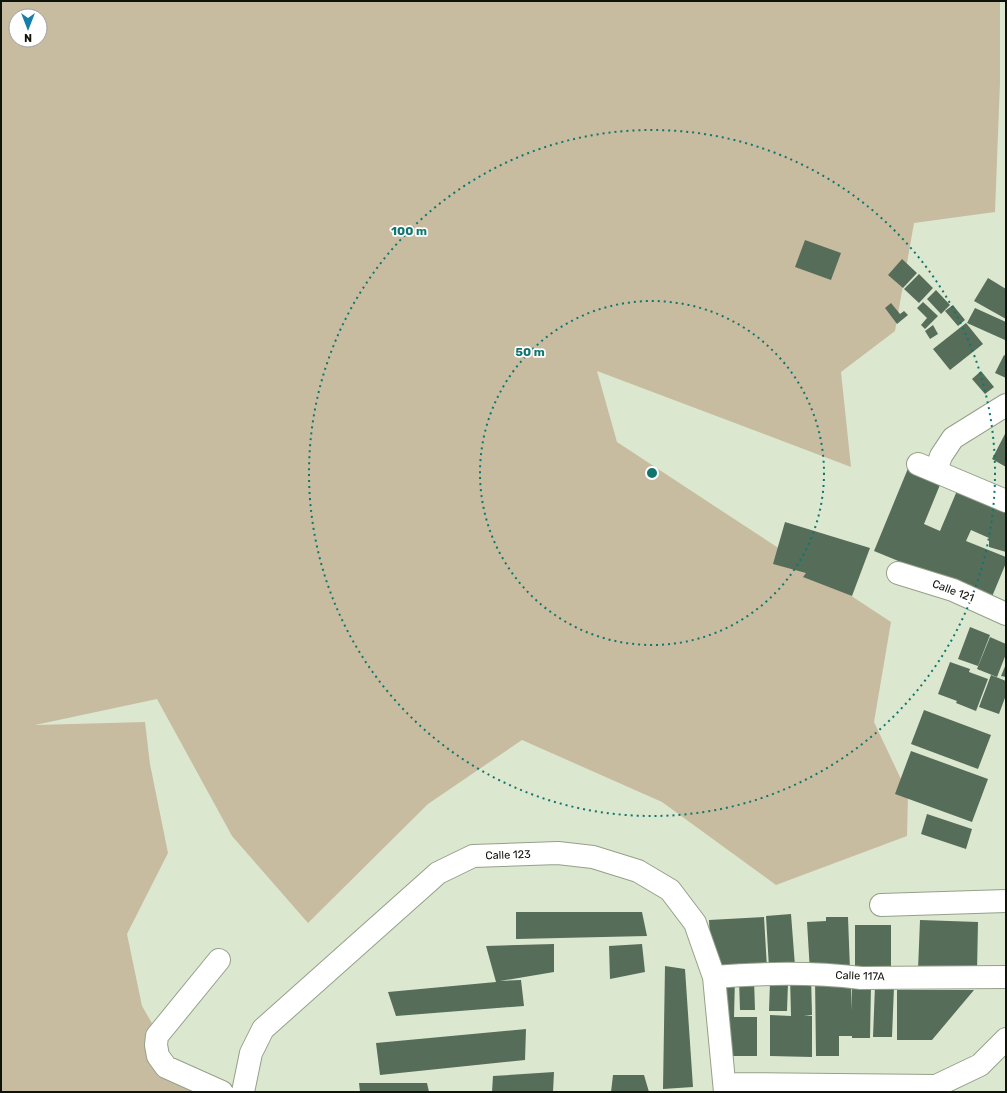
<svg xmlns="http://www.w3.org/2000/svg" width="1007" height="1093" viewBox="0 0 1007 1093" font-family="Rubik,sans-serif">
<rect width="100%" height="100%" fill="#dbe8cf"/>
<path fill="#c8bca0" fill-rule="evenodd" d="M1,1H1000V83L995,212L914,223L895,331L841,372L851,467L597,371L617,442L891,622L874,722L908,794L907,836L776,885L662,802L522,740L428,804L308,923L232,836L157,699L35,725L145,722L150,764L168,853L127,934L142,1006L192,1092H1ZM16,16H40V40H16Z"/>
<path fill="#566d5a" d="M805,240L841,253L831,280L795,267Z
M902,259L917,273L903,288L888,275Z
M919,274L933,288L919,303L904,289Z
M988,278L1006,289V319L974,301Z
M936,290L950,305L941,314L927,299Z
M923,302L938,316L925,329L921,325L927,318L917,308Z
M891,303L900,314L904,311L908,315L897,324L885,308Z
M953,305L965,320L958,326L945,311Z
M975,308L1006,322V338L1005,340L967,323Z
M966,323L983,344L950,370L933,349Z
M933,325L938,334L930,339L925,331Z
M1004,355L1006,356V378L995,373Z
M981,371L994,387L985,394L972,379Z
M1006,432V467L992,459Z
M909,466L942,480L924,524L940,531L959,486L1006,506V552L989,547V538L971,530L966,541L1006,557V563L991,599L874,551Z
M785,522L870,548L852,596L803,577L806,573L773,564Z
M970,627L990,635L978,666L958,659Z
M990,637L1006,644V654L997,677L977,669Z
M950,662L970,669L969,672L988,679L976,711L956,703L957,701L938,694Z
M1006,664V677L1001,676Z
M991,675L1006,681V695L999,714L979,707Z
M924,710L991,735L978,769L911,744Z
M911,751L988,779L972,822L895,794Z
M927,814L972,829L966,849L921,834Z
M516,912H642L647,936L516,939Z
M791,914L795,966L769,968L766,916Z
M764,917L767,968L712,971L709,920Z
M826,917H848L850,970L810,972L807,922L826,921Z
M920,920L978,922L977,972L918,970Z
M855,925H891V974H855Z
M554,944V972L500,981L521,980L524,1006L396,1016L388,992L496,982L486,946Z
M642,944L645,972L610,979L609,946Z
M665,966L685,969L693,1087L663,1089Z
M790,976H811L812,1015L804,1016H812V1057L770,1056V1015L791,1016Z
M851,977V1011L852,985L871,986L870,1038H852V1036H839V1056H816L815,978Z
M709,978H735L734,1017H757V1056H710Z
M754,979L755,1010H740L739,980Z
M770,982L788,983L787,1011H769Z
M875,986L894,987L892,1037H873Z
M897,990H974L932,1040H897Z
M526,1029L525,1060L380,1075L376,1043Z
M554,1072L553,1092H492L493,1076Z
M613,1075H644L649,1092H611Z
M359,1083H427L429,1092H360Z"/>
<g fill="none" stroke-linecap="round" stroke-linejoin="round">
<defs>
<path id="minor" d="M918,464L1006,501
M936,471L941,456L953,438L1006,405
M898,573L953,590L1006,614
M881,905L1006,901
M219,960L157,1036L156,1045L158,1056L166,1067L222,1092
M714,977C762,973 812,972 861,978L1006,977
M725,1084L936,1086L980,1065L1006,1039
M243,1092L251,1053L263,1029L438,873L473,856L558,853L593,857L638,871L670,890L695,923L714,977L725,1092"/>
</defs>
<use href="#minor" stroke="#95a089" stroke-width="24"/>
<use href="#minor" stroke="#fff" stroke-width="22"/>
</g>
<g fill="none" stroke="#0f766e" stroke-width="2" stroke-dasharray="2 4">
<circle cx="652" cy="473" r="172"/>
<circle cx="652" cy="473" r="343"/>
</g>
<g text-anchor="middle" dominant-baseline="central" stroke-width="3.5" stroke-linejoin="round" paint-order="stroke">
<g font-size="11" fill="#0e120a" stroke="#fff">
<text transform="translate(953 591) rotate(21)">Calle 121</text>
<text transform="translate(508 855) rotate(-2)">Calle 123</text>
<text transform="translate(860 976) rotate(2)">Calle 117A</text>
</g>
</g>
<circle cx="652" cy="473" r="6" fill="#0f766e" stroke="#fff" stroke-width="2"/>
<g font-size="12" text-anchor="middle" font-weight="bold" fill="#0f766e" stroke="#fff" stroke-width="3.5" stroke-linejoin="round" paint-order="stroke">
<text x="409" y="235">100 m</text>
<text x="530" y="356">50 m</text>
</g>
<rect width="1007" height="1093" fill="none" stroke="#0e120a" stroke-width="4"/>
<g transform="translate(28 28) rotate(180)"><circle r="19" fill="#ffffff" stroke="#9fa09d"/>
<path d="M0-3L7 15L0 10L-7 15Z" fill="#167fa9"/>
<text y="-6" font-size="11" font-weight="bold" text-anchor="middle" fill="#0e120a">N</text>
</g>
</svg>
